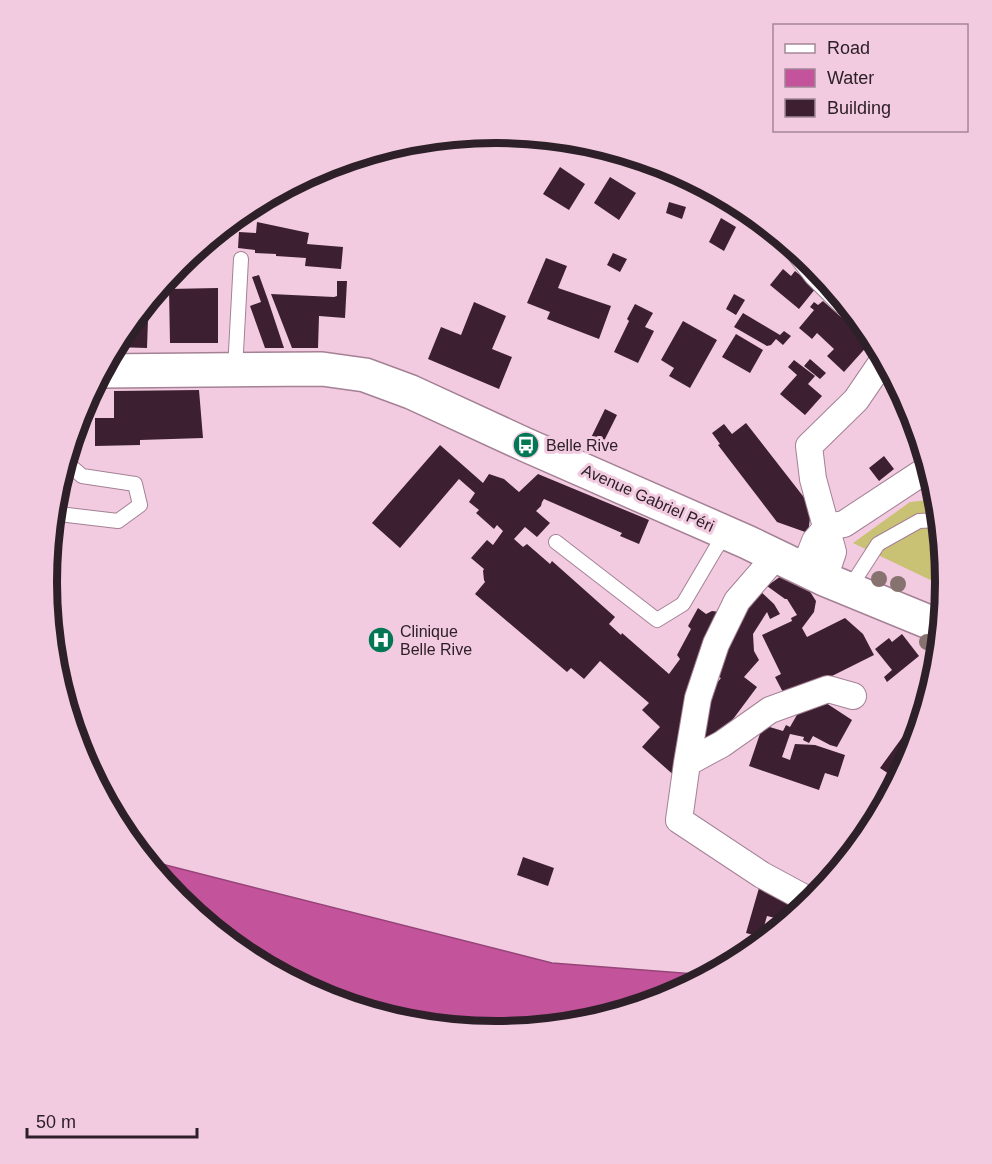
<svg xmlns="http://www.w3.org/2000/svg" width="992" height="1164" viewBox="0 0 992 1164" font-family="Helvetica,sans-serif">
<rect width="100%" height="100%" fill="#f2cbe1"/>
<path fill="#c9c173" d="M937,499L945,587L853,543L910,502Z"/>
<path fill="#c3539b" stroke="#964478" stroke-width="1.5" d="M146,860L552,963L709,975L668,997L583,1023L496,1031L408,1023L324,997L246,956L178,900Z"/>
<path fill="#3c2031" d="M560,167L585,184L569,210L543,194Z
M677,171L689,178L687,183L675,179Z
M610,177L636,193L619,220L594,203Z
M669,202L686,207L682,219L666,213Z
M737,204L746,208L769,227L766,233L759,229L758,231L731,215Z
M721,218L736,227L724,251L709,242Z
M257,222L309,233L307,244L343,247L341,269L305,266L306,258L276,256V254L255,253V250L238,248L239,232L256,233Z
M613,253L627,259L620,272L607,265Z
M546,258L567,266L558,288L611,306L599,339L547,319L550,312L527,303Z
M783,269L791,276L795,271L816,288L799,309L770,285Z
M259,275L268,300L284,348H265L250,306L261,302L252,277Z
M337,281H347L345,318L319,316L318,348H292L271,294L334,297L337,296Z
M218,288V343H170L169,289Z
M734,294L745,300L736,315L726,309Z
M823,301L870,343L844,372L827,356L834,349L817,333L812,339L799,328L814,310L810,307L814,302L818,305Z
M474,302L506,316L492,349L512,357L499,389L428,359L441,327L461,335Z
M635,304L653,313L645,327L654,331L638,363L614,352L629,321L627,319Z
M743,313L780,335L784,331L791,336L783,345L776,339L771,345L767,346L734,327Z
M133,319H148L147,348L114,347L122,332Z
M683,321L717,340L690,388L669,376L674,368L661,360Z
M736,334L763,350L750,373L722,357Z
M810,359L826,373L820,379L804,366Z
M794,360L815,376L808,384L822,396L805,415L780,394L797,375L788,367Z
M199,390L203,438L140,440V445L95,446V418H114V391Z
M605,409L617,415L598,453L586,448Z
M746,423L806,500L811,511L808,533L777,522L718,445L720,444L712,433L724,424L732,434Z
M440,445L483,483L489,474L504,479L519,492L538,474L649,520L639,544L620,536L622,533L544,499L542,502L541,506L536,511L550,523L537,537L525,527L514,539L523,547L527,544L550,564L552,561L615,617L609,624L621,635L622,633L669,674L680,659L677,655L691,629L688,626L698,608L706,614L712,611L720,612L677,778L642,747L660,727L642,710L649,703L600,661L584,679L571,668L567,672L475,594L485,582L484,580L483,571L484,569L471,558L487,540L493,545L503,531L497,525L494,529L476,513L479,510L469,502L475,493L459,479L400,548L372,523Z
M884,456L894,469L879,481L869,468Z
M781,576L807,587L816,601L814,612L802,628L807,637L845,618L863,634L874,655L792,696L786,698L775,677L781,674L762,635L792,621L791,618L797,615L787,599H785L767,586Z
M760,591L774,604L780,614L770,619L767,612L753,634L754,651L759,660L744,677L757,687L716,742L699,738L704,698L721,678L711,674L732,619Z
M902,634L919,656L887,682L884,677L892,670L875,649L889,638L892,642Z
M826,703L852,720L837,747L830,745L813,736L809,743L803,740L804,737L790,734L782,757L790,760L795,744L815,745L845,755L838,777L825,773L819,790L749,766L763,725L783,731L786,725L790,727L802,706Z
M909,728L917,734L911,754L904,768L895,778L880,768Z
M523,857L554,868L548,886L517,875Z
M761,881L807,906L788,921L767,916L761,937L746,933Z"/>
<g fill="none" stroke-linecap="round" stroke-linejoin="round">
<defs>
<path id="lane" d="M235,370L241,259
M59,514L118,521L140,505L135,484L82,476L65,461
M556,542L657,620L683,604L716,548L727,533
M849,589L878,544L919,521L939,520"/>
<path id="street" d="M802,255L816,273L844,301
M776,556L737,601L716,644L698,698L687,763L679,820L762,875L812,902
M804,569L815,541L827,527L844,524L929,468
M824,579L833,552L813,479L809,446L856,400L884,359
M687,763L722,744L770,710L828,689L853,696"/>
<path id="secondary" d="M102,371L322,369L365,375L411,392L526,445L747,542L824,579L941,627"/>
</defs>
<use href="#lane" stroke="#a48195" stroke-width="16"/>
<use href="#street" stroke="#a48195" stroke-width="28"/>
<use href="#secondary" stroke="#a48195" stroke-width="36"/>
<use href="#lane" stroke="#fff" stroke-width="14"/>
<use href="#street" stroke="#fff" stroke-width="26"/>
<use href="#secondary" stroke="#fff" stroke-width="33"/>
</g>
<g fill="#867370">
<circle cx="879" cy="579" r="8"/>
<circle cx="898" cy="584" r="8"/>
<circle cx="927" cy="642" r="8"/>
</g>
<defs>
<symbol id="bus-disc" viewBox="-11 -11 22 22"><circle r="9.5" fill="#017753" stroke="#f2cbe1"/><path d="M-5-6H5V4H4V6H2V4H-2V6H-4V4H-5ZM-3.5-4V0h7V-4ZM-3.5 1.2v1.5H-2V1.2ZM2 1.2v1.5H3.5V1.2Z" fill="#fff"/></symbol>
<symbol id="hospital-disc" viewBox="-11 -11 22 22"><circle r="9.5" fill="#017753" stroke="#f2cbe1"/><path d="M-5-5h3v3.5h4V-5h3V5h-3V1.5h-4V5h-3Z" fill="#fff"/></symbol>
</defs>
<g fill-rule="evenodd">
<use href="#bus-disc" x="511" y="430" width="30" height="30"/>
<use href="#hospital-disc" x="366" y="625" width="30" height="30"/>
</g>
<g text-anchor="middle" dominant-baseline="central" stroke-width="6" stroke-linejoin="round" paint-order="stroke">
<g font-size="16" fill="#2e2028" stroke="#f2cbe1" text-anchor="start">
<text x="546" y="445">Belle Rive</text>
<text x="400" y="631">Clinique<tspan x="400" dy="18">Belle Rive</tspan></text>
</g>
<g font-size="16" fill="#2e2028" stroke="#f2cbe1">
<text transform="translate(648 498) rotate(24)">Avenue Gabriel Péri</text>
</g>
</g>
<path d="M0 0H992V1164H0ZM57 582a439 439 0 1 1 878 0a439 439 0 1 1-878 0Z" fill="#f2cbe1" fill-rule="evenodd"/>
<path fill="none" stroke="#2e2028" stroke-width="8" d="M57 582a439 439 0 1 1 878 0a439 439 0 1 1-878 0Z"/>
<rect x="773" y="24" width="195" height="108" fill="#f2cbe1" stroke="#a48797" stroke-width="1.5"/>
<rect x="785" y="44" width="30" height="9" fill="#ffffff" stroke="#a48797" stroke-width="1.5"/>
<text x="827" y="54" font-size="18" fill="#2e2028">Road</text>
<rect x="785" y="69" width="30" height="18" fill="#c3539b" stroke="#a48797" stroke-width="1.5"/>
<text x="827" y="84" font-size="18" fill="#2e2028">Water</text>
<rect x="785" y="99" width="30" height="18" fill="#3c2031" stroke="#a48797" stroke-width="1.5"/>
<text x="827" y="114" font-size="18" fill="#2e2028">Building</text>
<path d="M27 1128v9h170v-9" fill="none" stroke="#2e2028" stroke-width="3"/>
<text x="36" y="1128" font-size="18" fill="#2e2028" stroke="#f2cbe1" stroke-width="4.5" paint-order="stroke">50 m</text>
</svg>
